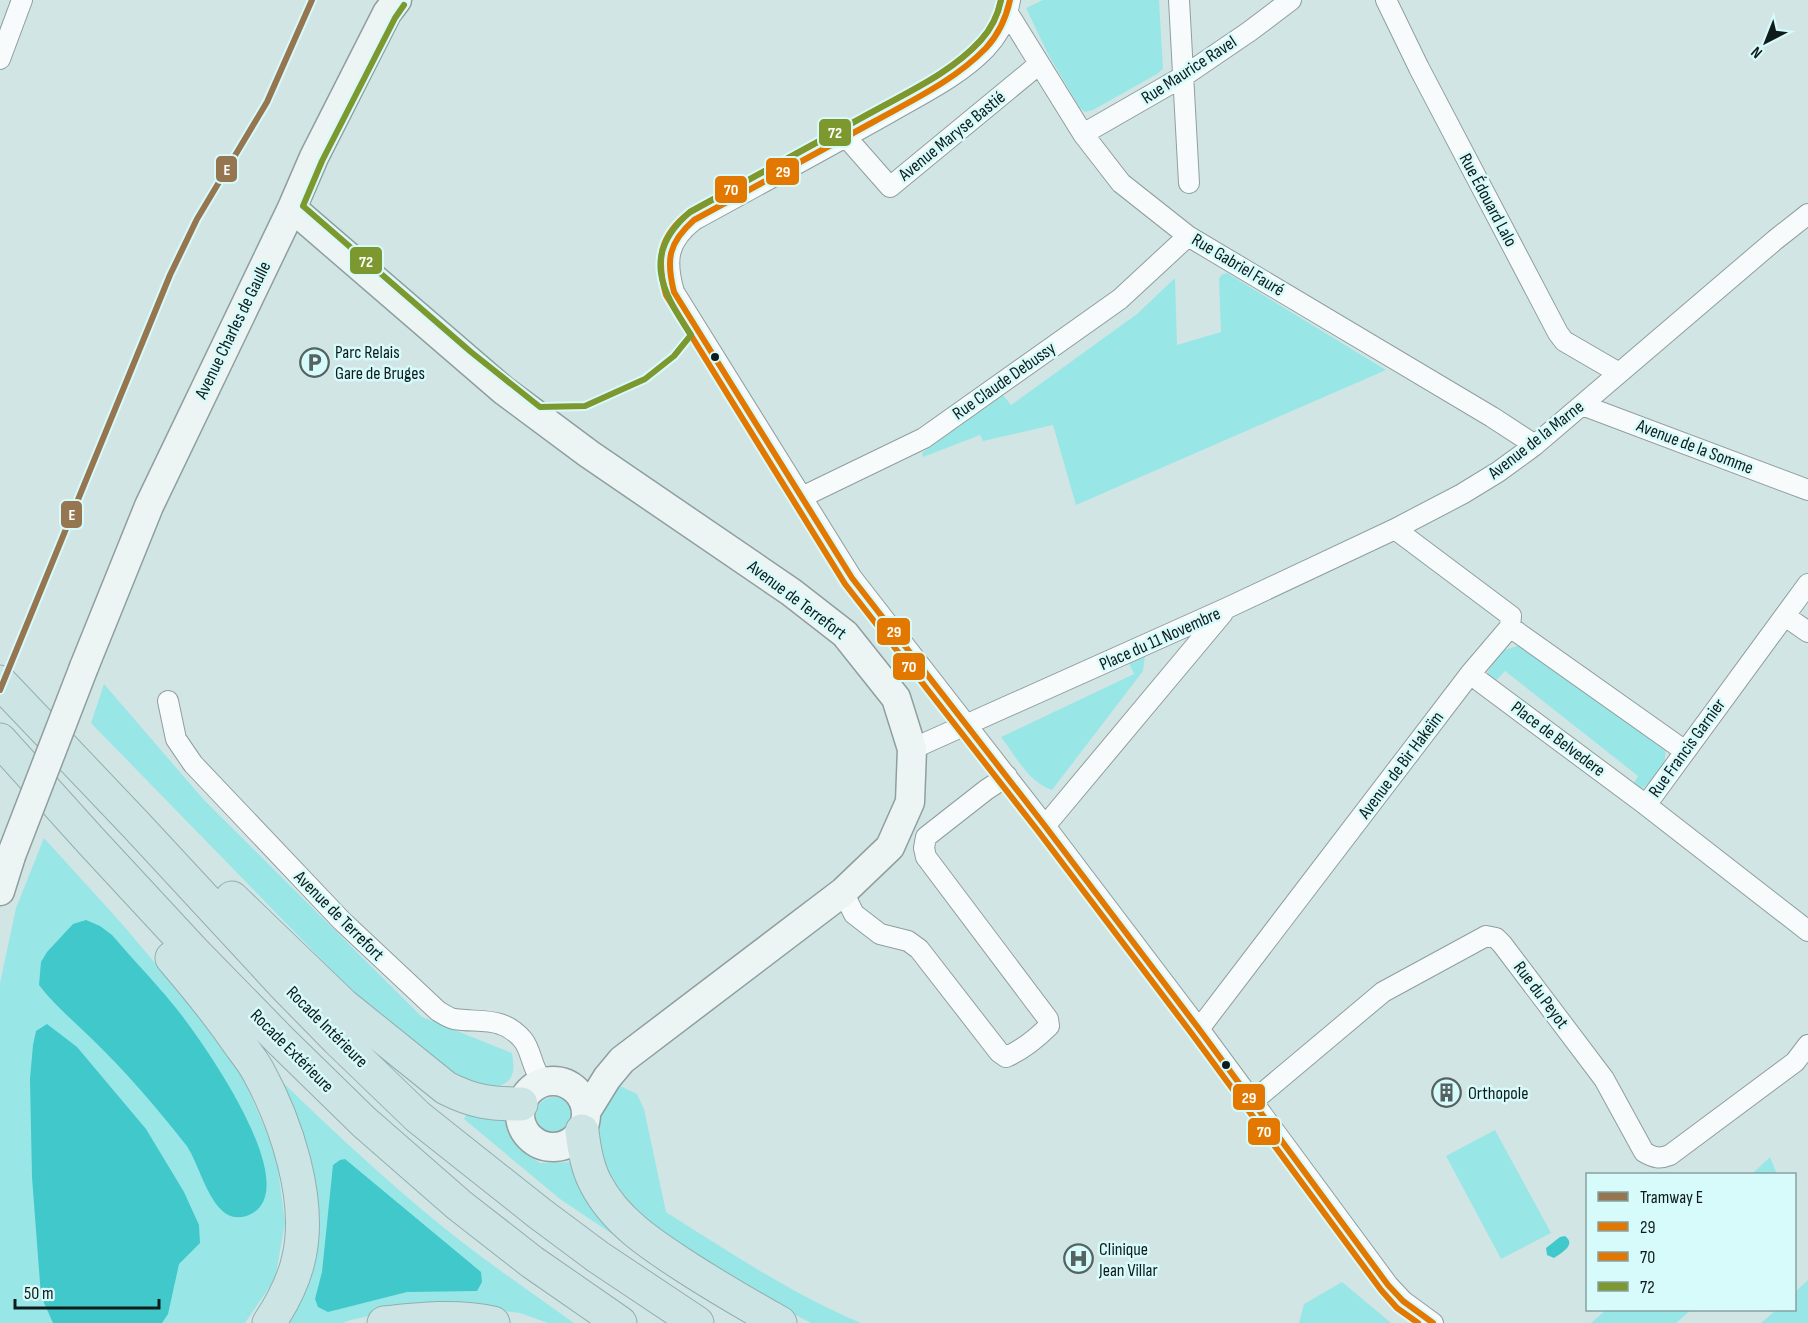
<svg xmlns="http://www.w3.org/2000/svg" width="1808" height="1323" viewBox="0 0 1808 1323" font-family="'Sofia Sans Condensed',sans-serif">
<rect width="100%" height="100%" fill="#d2e5e5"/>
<path fill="#99e6e7" d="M1043,0H1159L1163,69L1157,74L1093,110L1085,112L1080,108L1049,56L1026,8Z
M1227,273L1386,370L1076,505L1053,425L983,441L980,435L923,457L922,453L1003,395L1011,405L1137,314L1175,278L1177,345L1221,332L1219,279L1221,275Z
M1521,645L1665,749C1668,767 1653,779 1641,790L1632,786L1638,776L1505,671L1495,682L1487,673L1500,651Z
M1145,656L1143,671L1052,790C1029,783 1015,755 1001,737L1134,674L1129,663Z
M104,684L204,800L422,1017L512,1053C518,1085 504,1085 479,1092L394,1034L91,723Z
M44,838L123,925L197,1013L243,1078L276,1153L285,1223L275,1279L245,1323H0V983L16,908Z
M268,1068C317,1116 367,1163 420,1208C468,1249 522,1286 574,1323H548L520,1313L462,1306L409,1307L351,1320L342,1323H285L308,1277Z
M620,1086L637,1094L644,1109L666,1212C729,1252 792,1294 861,1323H811L782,1308L662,1238L626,1206L604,1166L594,1124L603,1092Z
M536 1115a18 18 0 1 1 36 0a18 18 0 1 1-36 0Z
M471,1106L504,1110L513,1137L525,1153L540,1163L574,1162L639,1252L560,1199L464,1119Z
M1495,1130L1551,1233L1501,1259L1446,1156Z
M1770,1157L1777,1174H1752Z
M1808,1280V1323H1761L1776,1310H1794L1795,1292Z
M1342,1282L1384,1317L1391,1323H1299L1304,1304Z
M1606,1310H1691L1676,1323H1591Z"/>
<path fill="#40c8ca" d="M86,920L100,926L112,935C135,962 161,988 183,1017C205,1046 307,1190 249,1215C212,1230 202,1166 186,1145C158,1109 126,1072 93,1040C75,1022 55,1006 39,985L41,962L47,952L73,924Z
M47,1024L77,1047L146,1129L184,1192L199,1225L200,1243L179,1264L168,1314L162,1323H53L41,1296L32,1177L30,1079L33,1045L36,1031Z
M345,1159L481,1272L482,1282L477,1291L407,1292L328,1312L318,1307L315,1299L322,1272L333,1165L340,1160Z
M1565,1236C1577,1245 1561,1253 1554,1258L1547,1255L1546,1248L1560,1237Z"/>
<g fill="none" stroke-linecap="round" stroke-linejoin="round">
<defs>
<path id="minor" d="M1010,0C1007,18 998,35 986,48C958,77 921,94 887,114C823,150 758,185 694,220C667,241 665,260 674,292L852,578L1045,826L1199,1029L1388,1285L1403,1301L1433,1323
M1179,0L1189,183
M1386,0L1419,68L1558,333L1564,341L1619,373
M1008,13L1083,134L1121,183L1188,236L1492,417L1535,445
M0,59L22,0
M1083,134L1184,76L1250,31L1291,0
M846,137L890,187L1038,65
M1582,405L1808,490
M802,497L924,438L1120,299L1188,236
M1808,584L1646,805L1808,931
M1785,616L1808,632
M1510,627L1685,751
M1470,674L1646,805
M168,701L176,739L193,764L342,921L438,1011C443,1014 449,1018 454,1019C482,1023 503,1016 523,1040C532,1051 531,1068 543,1082
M912,749L1227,608L1395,529L1462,494L1498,472L1535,445L1775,240L1808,214
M1045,826L1223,613
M843,892L854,914L880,934L908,941L919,949L999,1052L1006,1057C1022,1050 1037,1038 1049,1026L1048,1019L926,857L924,848L926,837L986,790L1007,776
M1199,1029L1470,674L1510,627L1511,616L1395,529
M1252,1102L1383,992L1486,936L1496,938L1502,944L1604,1079L1644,1152C1654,1158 1660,1159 1670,1155L1795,1062L1808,1045"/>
<path id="secondary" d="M292,208L503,390L589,454L791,592L845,634L896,698L912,749L910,802L890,847L843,892L622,1060L607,1078L586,1112
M84,667L149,506L292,208L314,157L387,13L397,0
M0,891L11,856
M520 1114a33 33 0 1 1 66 0a33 33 0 1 1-66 0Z"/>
<path id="motorway" d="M0,682L136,825L287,988L338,1040L418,1117L539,1213L598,1257L697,1323
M0,740L91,841L193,951L280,1040L364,1122L459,1205L532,1262L620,1323
M232,898L343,1005L446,1088C474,1102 490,1104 521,1104
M172,958C196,986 219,1014 240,1045C246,1053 253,1062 258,1071C286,1122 312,1199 299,1257C294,1281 283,1302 269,1323
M582,1131C584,1149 587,1168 596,1184C615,1221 652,1245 686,1267C717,1287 748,1305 780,1323
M384,1323C420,1319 457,1315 493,1323"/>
</defs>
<use href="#minor" stroke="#8f9e9e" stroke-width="22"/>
<use href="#secondary" stroke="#8f9e9e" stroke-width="31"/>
<use href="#motorway" stroke="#91afaf" stroke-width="35"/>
<use href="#minor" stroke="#f8fbfb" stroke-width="20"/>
<use href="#secondary" stroke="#ecf4f4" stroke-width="28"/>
<use href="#motorway" stroke="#cde4e5" stroke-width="33"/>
<defs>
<path id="secondary-bridge" d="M11,856L84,667"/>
</defs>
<use href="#secondary-bridge" stroke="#8f9e9e" stroke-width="31" stroke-linecap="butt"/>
<use href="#secondary-bridge" stroke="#ecf4f4" stroke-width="28"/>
<defs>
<path id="bus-1" d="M1010,0C1006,18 998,35 986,48C955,80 913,100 875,121C815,154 754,187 694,220C668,243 666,260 674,292L852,578L1045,826L1199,1029L1388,1285L1403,1301L1433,1323"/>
<path id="bus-2" d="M1001,0C998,15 991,29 981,40C952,72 910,91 874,111C813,145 751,178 690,212C659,236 656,259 666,295L845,584L1038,831L1192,1034L1381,1290L1397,1308L1418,1323"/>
<path id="bus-3" d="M404,5L395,18L322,161L303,206L471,352L540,407L585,406L645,379L674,356L691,335C661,290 641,254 690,212C751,178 813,145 874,111C910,91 952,72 981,40C991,29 998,15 1001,0"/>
</defs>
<use href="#bus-1" stroke="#d7fafa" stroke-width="10"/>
<use href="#bus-2" stroke="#d7fafa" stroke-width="10"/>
<use href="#bus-3" stroke="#d7fafa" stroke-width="10"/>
<use href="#bus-1" stroke="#e37801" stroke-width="6"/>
<use href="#bus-2" stroke="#e37801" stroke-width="6"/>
<use href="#bus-3" stroke="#7c982e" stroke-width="6"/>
<defs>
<path id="tram-1" d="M0,690L170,275L197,219L267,102L312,0"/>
</defs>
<use href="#tram-1" stroke="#d7fafa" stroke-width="10"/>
<use href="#tram-1" stroke="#967651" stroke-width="6"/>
</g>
<defs>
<symbol id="parking-ring" viewBox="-11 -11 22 22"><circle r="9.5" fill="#d7fafa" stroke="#546262" stroke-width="1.5"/><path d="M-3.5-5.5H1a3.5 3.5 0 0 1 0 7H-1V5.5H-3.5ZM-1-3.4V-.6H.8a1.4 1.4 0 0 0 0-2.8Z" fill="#546262"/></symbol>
<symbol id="building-ring" viewBox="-11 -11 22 22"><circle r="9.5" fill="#d7fafa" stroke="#546262" stroke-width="1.5"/><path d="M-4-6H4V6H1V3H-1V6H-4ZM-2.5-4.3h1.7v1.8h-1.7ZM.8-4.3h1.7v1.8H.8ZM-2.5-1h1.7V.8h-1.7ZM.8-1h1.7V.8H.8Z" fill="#546262"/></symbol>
<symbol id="hospital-ring" viewBox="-11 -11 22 22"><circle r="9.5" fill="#d7fafa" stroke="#546262" stroke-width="1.5"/><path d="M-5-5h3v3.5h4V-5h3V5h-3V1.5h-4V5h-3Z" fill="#546262"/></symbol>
</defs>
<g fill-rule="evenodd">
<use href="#parking-ring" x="298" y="346" width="33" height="33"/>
<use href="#building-ring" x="1430" y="1076" width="33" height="33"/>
<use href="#hospital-ring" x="1062" y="1242" width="33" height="33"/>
</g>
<g fill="#101c1c" stroke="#d7fafa" stroke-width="2">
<circle cx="715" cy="357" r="5"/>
<circle cx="1226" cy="1065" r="5"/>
</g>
<g text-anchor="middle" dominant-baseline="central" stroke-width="5" stroke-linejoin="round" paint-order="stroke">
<g font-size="18" fill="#101c1c" stroke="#d7fafa">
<text transform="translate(1189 70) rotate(-33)">Rue Maurice Ravel</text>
<text transform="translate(952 136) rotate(-39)">Avenue Maryse Bastié</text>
<text transform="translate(1488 200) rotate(62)">Rue Édouard Lalo</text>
<text transform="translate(1238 265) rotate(31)">Rue Gabriel Fauré</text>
<text transform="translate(233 330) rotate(-64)">Avenue Charles de Gaulle</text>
<text transform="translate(1004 381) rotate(-35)">Rue Claude Debussy</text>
<text transform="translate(1536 440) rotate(-38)">Avenue de la Marne</text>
<text transform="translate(1695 447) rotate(21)">Avenue de la Somme</text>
<text transform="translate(797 600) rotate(37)">Avenue de Terrefort</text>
<text transform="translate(1160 639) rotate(-24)">Place du 11 Novembre</text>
<text transform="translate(1558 739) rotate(37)">Place de Belvedere</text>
<text transform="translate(1687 748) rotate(-54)">Rue Francis Garnier</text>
<text transform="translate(1401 765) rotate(-53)">Avenue de Bir Hakeïm</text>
<text transform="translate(339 916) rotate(45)">Avenue de Terrefort</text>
<text transform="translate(1541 995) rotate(53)">Rue du Peyot</text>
<text transform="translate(327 1027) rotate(45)">Rocade Intérieure</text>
<text transform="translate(292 1051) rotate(45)">Rocade Extérieure</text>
</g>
<g font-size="18" fill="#101c1c" stroke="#d7fafa" text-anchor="start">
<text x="335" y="352">Parc Relais<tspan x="335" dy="21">Gare de Bruges</tspan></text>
<text x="1468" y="1093">Orthopole</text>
<text x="1099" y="1249">Clinique<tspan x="1099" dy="21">Jean Villar</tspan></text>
</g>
</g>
<g stroke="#d7fafa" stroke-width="2">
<rect x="818" y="118" width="34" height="29" rx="6" fill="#7c982e"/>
<rect x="215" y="155" width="23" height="28" rx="6" fill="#967651"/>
<rect x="765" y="157" width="35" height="29" rx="6" fill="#e37801"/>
<rect x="714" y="175" width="34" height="29" rx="6" fill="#e37801"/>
<rect x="349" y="246" width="34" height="29" rx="6" fill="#7c982e"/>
<rect x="60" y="500" width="23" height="29" rx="6" fill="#967651"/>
<rect x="876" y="617" width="35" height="29" rx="6" fill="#e37801"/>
<rect x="892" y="652" width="34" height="29" rx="6" fill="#e37801"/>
<rect x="1232" y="1083" width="34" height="28" rx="6" fill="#e37801"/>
<rect x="1247" y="1117" width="34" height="29" rx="6" fill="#e37801"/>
</g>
<g font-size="16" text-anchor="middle" font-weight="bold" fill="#fff">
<text x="835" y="138">72</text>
<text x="227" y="175">E</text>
<text x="783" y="177">29</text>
<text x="731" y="195">70</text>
<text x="366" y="267">72</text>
<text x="72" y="520">E</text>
<text x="894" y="637">29</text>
<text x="909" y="672">70</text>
<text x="1249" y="1103">29</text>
<text x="1264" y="1137">70</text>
</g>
<rect x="1586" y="1173" width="210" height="138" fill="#d7fafa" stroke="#87a1a1" stroke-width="1.5"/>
<rect x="1598" y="1192" width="30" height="9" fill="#967651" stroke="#87a1a1" stroke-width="1.5"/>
<text x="1640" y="1203" font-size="18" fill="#101c1c">Tramway E</text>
<rect x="1598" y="1222" width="30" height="9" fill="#e37801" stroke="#87a1a1" stroke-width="1.5"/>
<text x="1640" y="1233" font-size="18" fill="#101c1c">29</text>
<rect x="1598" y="1252" width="30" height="9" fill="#e37801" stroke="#87a1a1" stroke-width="1.5"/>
<text x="1640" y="1263" font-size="18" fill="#101c1c">70</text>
<rect x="1598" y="1282" width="30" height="9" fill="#7c982e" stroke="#87a1a1" stroke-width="1.5"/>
<text x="1640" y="1293" font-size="18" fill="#101c1c">72</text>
<g transform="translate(1766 42) rotate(222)" stroke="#d7fafa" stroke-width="4.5" paint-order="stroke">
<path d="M0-4.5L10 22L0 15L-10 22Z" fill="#101c1c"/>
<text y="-9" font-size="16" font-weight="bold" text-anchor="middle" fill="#101c1c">N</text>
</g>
<path d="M15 1299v9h144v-9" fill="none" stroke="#101c1c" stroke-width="3"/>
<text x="24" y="1299" font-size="18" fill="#101c1c" stroke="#d7fafa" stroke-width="4.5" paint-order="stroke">50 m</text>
</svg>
